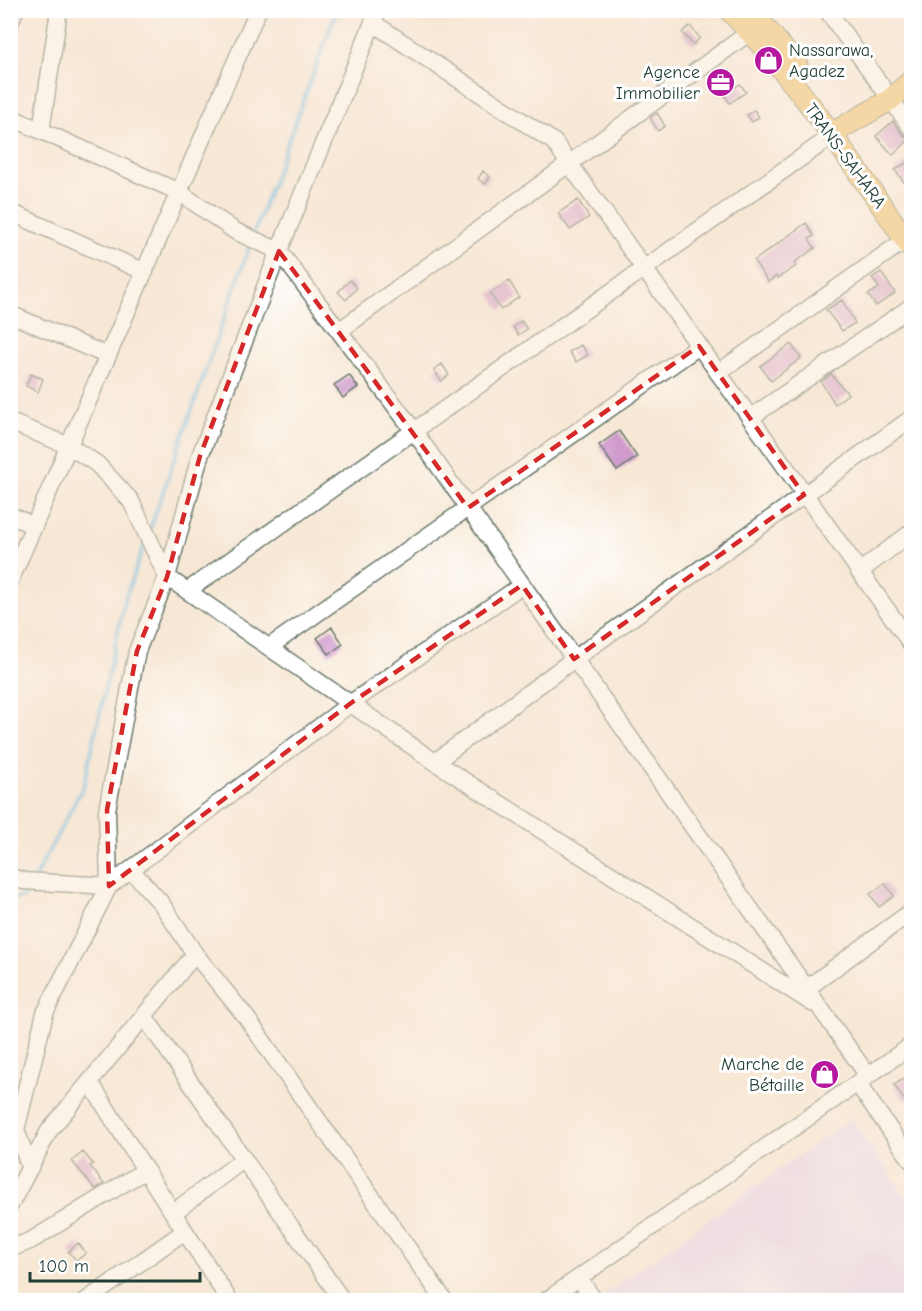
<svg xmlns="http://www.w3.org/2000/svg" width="922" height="1311" viewBox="0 0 922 1311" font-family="'Comic Neue',sans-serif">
<rect width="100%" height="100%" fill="#fff"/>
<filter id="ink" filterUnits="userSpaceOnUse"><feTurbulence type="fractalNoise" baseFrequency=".0167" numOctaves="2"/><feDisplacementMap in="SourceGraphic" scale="12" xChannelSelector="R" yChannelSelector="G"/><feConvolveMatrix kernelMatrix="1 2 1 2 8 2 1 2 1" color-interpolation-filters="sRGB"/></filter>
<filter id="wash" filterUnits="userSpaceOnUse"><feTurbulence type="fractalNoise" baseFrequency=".008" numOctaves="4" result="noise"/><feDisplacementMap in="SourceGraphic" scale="24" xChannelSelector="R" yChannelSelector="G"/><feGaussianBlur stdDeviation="1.35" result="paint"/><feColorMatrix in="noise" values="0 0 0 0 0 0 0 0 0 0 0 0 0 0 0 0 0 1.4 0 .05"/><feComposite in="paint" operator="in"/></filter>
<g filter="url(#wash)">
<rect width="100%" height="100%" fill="#f7e8d5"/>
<path fill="#e4d3f1" d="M851,1118L911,1204V1300H609L604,1294Z"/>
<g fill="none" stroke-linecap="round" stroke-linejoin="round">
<path stroke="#6abbe5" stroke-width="4" d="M253,235L337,10
M150,529L251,242
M35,877L84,785L125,599L144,545
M10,900L25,896L30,886"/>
</g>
<g id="blocks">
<path fill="#d09bcc" d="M10,10H25L10,44Z
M690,26L700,38L693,45L682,32Z
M722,71L734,88L740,84L746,92L730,103L723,93L721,94L711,79Z
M754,110L759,117L752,122L747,115Z
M657,113L665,126L658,131L650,118Z
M893,121L903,135L910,139L893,155L876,136Z
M912,159V194L895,170Z
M483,171L490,177L485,184L478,179Z
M578,200L589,217L570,230L558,213Z
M806,223L814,236L809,239L815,248L794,263L796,266L778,278L776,276L768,282L754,261Z
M881,272L895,293L876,306L868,295L879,288L872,278Z
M350,280L357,288L346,300L338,292Z
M509,281L519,297L501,310L490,294Z
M842,300L855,323L842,331L826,310Z
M521,321L527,329L518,335L513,327Z
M791,344L801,358L771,381L760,366Z
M581,345L588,355L576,362L569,352Z
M442,364L449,375L441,381L434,370Z
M31,374L43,379L38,392L26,386Z
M831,374L848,394L835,404L821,382Z
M349,375L358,387L343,398L334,385Z
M619,431L637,457L617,471L599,445Z
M332,627L343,644L329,654L317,638Z
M885,883L894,896L879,907L870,894Z
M908,1076L912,1081V1097L905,1101L894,1085Z
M83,1152L93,1164L90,1166L104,1184L95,1189L72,1161Z
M78,1243L86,1253L77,1260L68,1252Z"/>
</g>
</g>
<g filter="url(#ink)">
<use href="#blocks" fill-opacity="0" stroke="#6b796c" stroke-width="1.5"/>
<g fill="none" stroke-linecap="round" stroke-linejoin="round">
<defs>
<path id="minor" d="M827,10L912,129
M373,23L554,142L912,645
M10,117L179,192L235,231L279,251L414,431L868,1076
M41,131L59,10
M10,212L145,272
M10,314L108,356
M339,331L750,32
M718,373L905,240
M750,418L912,306
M10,422L69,446L97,464L131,501L167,577L435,762L812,1003
M10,515L34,526
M859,572L912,532
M10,581L258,10
M187,591L832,136
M269,647L699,346
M435,762L574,659L912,418
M131,870L161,903L195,954L246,1017L444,1300
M10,877L24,881L109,886L351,703L522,585
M806,989L912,911
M144,1016L342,1300
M90,1082C135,1156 183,1227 229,1300
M857,1083L912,1161
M30,1168L16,1130L45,1013L109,886L107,810L137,651L167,577L200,456L279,251L378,10
M10,1205L49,1131L195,954
M174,1212L244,1159
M10,1249L32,1240L144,1171
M579,1278L594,1300
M87,1300L185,1231
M547,1300L912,1045"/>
<path id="major" d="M729,10C799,81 854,167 912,249
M750,10L797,65
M832,136L843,127L890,100L912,80"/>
</defs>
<use href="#minor" stroke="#6b796c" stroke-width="19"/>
<use href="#major" stroke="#6b796c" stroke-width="23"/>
<use href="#minor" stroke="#fff" stroke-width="16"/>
<use href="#major" stroke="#efc469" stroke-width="21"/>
</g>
</g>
<path d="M0 0H922V1311H0ZM279,251L468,508L699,346L804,495L574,659L522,585L351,703L109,886L107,810L137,651L167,577L200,456Z" fill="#f7e8d5" fill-opacity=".55" fill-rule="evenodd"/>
<path fill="none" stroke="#d62828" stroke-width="4.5" stroke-dasharray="12 8" stroke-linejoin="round" d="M279,251L468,508L699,346L804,495L574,659L522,585L351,703L109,886L107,810L137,651L167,577L200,456Z"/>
<defs>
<symbol id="shop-disc" viewBox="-11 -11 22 22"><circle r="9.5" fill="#b5179e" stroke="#fff"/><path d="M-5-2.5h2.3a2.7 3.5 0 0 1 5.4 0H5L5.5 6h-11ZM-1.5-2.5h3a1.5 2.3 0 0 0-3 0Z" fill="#fff"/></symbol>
<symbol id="office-disc" viewBox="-11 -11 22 22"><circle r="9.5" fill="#b5179e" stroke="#fff"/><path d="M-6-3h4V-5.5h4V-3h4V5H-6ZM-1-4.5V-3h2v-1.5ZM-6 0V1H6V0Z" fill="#fff"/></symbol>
</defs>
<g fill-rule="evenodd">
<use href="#shop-disc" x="752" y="44" width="33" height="33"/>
<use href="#office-disc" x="704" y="66" width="33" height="33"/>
<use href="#shop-disc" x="808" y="1058" width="33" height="33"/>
</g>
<g text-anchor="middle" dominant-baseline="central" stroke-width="6" stroke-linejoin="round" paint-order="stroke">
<g font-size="18" fill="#1f3d34" stroke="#fff" text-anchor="end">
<text x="789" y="50" text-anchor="start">Nassarawa,<tspan x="789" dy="21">Agadez</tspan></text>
<text x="700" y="72">Agence<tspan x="700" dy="21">Immobilier</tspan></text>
<text x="804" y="1064">Marche de<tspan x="804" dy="21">Bétaille</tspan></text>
</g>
<g font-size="18" fill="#1f3d34" stroke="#fff">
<text transform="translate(845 156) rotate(54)">TRANS-SAHARA</text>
</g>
</g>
<rect width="922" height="1311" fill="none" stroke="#fff" stroke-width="36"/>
<path d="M30 1272v9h170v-9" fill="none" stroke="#1f3d34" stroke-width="3"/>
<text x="39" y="1272" font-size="18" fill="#1f3d34" stroke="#ffffff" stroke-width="4.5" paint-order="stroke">100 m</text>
</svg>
